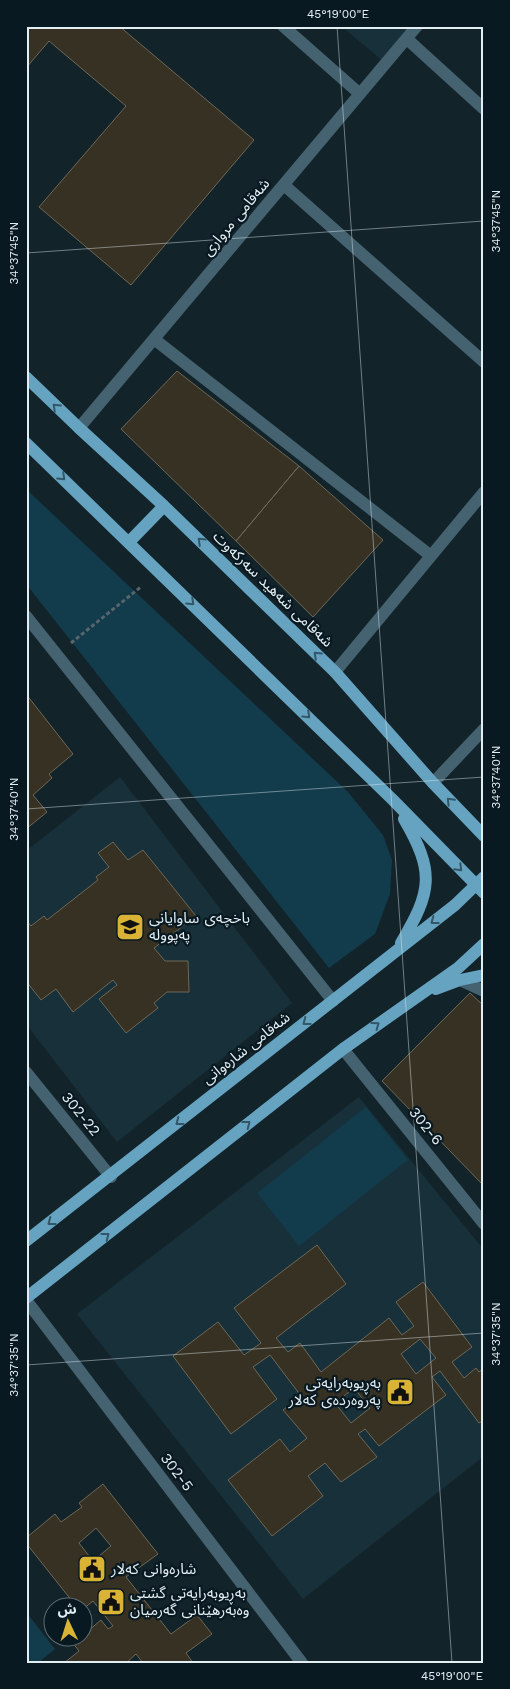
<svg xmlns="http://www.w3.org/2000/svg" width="510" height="1689" viewBox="0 0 510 1689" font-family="'Work Sans','Noto Sans Arabic',sans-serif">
<rect width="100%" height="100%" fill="#13232a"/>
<path fill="#18303a" d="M341,26H412L383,61Z
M120,777L292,1003L117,1142L26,1024V851Z
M359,1097L484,1250V1456L303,1599L77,1314Z"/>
<path fill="#123b4c" d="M26,489L348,792L383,835L392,860L390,894L375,934L329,968L26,584Z
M366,1107L408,1160L299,1246L257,1193Z
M26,1612L55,1649L38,1663H26Z"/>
<path fill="#373123" stroke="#6e6857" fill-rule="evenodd" d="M26,26H119L254,140L131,285L39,207L126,106L49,41L26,68Z
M177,371L299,466L236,541L121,429Z
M299,466L383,540L313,617L236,541Z
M26,694L73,754L49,774L52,778L33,795L47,812L26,829Z
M113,842L128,860L143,850L196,916L154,948L165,961H188L189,992H167L154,1003L158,1008L126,1033L99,999L117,985L113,980L73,1012L56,989L41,1000L26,981V920L31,926L44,916L47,920L98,880L96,877L109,867L98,853Z
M470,993L484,1006V1186L382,1081Z
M317,1245L346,1284L276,1338L288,1352L300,1343L321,1372L389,1318L402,1335L414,1326L396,1302L423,1282L472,1347L452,1362L464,1378L476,1368L479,1372L484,1368V1420L479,1423L440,1371L432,1377L446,1395L379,1446L365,1429L358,1434L377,1457L341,1482L325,1463L308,1476L323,1496L272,1536L228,1480L280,1439L290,1452L307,1438L283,1410L301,1396L270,1355L253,1367L277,1399L231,1434L173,1356L218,1322L244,1355L261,1343L234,1308ZM420,1339L436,1358L416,1374L401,1354ZM354,1388L370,1408L351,1423L335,1403Z
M103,1484L158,1554L126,1577L171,1634L197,1615L212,1634L186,1653L193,1663H143L136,1654L126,1663H64L79,1651L72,1642L82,1636L101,1620L108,1629L113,1626L93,1601L82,1610V1606H76L26,1543V1538L55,1514L61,1522L82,1507L79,1503ZM96,1528L111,1546L93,1561L79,1543Z"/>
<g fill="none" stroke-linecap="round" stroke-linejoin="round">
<path stroke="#57666c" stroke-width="3" stroke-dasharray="4 2.5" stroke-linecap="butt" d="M71,643L142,586"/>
<path stroke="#456270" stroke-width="12" d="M283,26L360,94
M407,39L484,109
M284,185L484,362
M154,339L431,556
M79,428L417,26
M26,616L333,1001
M335,672L484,492
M433,783L484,729
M460,980L484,991
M343,1049L484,1224
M26,1072L111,1177
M26,1300L302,1663"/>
<path stroke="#65a3c0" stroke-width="12" d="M26,377L79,428L164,506L335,672L433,783L484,836
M26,443L393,800L484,893
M130,541L164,506
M401,943C432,891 435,872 404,819
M436,989L460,980L484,975
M26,1241L455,905L484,877
M26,1298L343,1049L458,968L484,944"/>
</g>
<defs><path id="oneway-chevron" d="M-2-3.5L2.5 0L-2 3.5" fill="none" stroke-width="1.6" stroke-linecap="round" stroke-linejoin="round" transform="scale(1.25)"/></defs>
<g stroke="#325769">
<use href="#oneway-chevron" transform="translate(56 407) rotate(-136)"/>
<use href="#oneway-chevron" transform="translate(62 477) rotate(44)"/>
<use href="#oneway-chevron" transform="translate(201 541) rotate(-136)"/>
<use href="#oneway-chevron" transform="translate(191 602) rotate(44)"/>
<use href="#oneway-chevron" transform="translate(317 655) rotate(-136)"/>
<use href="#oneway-chevron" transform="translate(307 715) rotate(44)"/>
<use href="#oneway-chevron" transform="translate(450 801) rotate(-134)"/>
<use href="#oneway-chevron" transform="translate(459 868) rotate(45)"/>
<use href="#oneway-chevron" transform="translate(434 921) rotate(143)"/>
<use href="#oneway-chevron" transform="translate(306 1022) rotate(142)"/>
<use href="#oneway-chevron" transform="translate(376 1025) rotate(-36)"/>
<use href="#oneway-chevron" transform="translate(179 1122) rotate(142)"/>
<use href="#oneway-chevron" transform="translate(247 1124) rotate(-38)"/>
<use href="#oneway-chevron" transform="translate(51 1222) rotate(143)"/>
<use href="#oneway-chevron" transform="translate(106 1236) rotate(-38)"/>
</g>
<path fill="none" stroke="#e3eef3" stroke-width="1" stroke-opacity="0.45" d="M337,26L452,1663M26,253L484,221M26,809L484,777M26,1365L484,1333"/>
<defs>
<symbol id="school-square" viewBox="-11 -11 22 22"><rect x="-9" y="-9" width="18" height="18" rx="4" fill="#d9b334" stroke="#091921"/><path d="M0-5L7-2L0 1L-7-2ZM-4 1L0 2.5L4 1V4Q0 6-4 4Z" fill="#111"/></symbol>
<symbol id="civic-square" viewBox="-11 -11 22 22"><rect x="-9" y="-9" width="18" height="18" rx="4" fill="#d9b334" stroke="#091921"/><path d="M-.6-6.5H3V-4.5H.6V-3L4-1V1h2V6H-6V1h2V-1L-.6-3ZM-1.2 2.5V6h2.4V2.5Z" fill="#111"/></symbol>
</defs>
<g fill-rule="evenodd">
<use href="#school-square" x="114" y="911" width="32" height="32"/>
<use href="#civic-square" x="384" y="1376" width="32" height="32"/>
<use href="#civic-square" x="76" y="1553" width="32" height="32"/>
<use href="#civic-square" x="95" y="1586" width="32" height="32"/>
</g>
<g text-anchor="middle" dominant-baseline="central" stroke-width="4.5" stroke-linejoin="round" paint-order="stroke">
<g font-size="15" fill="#e3eef3" stroke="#091921">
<text transform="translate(236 217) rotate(-50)">شەقامی مرواری</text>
<text transform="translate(273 589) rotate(44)">شەقامی شەهید سەرکەوت</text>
<text transform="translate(246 1048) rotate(-38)">شەقامی شارەوانی</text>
<text transform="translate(81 1114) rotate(51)">302-22</text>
<text transform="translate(426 1126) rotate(51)">302-6</text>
<text transform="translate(177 1472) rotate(53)">302-5</text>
</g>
<g font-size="15" fill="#e3eef3" stroke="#091921" text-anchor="start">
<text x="149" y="918">باخچەی ساوایانی<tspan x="149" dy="17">پەپوولە</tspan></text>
<text x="381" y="1383" text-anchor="end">بەڕیوبەرایەتی<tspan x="381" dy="17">پەروەردەی کەلار</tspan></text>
<text x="111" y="1569">شارەوانی کەلار</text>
<text x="130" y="1593">بەڕیوبەرایەتی گشتی<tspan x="130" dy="17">وەبەرهێنانی گەرمیان</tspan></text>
</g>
</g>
<rect width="510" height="1689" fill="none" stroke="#091921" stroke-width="55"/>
<g transform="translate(68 1622) rotate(356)"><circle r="24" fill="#091921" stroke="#606e75"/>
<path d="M0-4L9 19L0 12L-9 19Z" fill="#d9b334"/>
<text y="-8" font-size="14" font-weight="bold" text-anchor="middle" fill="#e3eef3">ش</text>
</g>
<rect x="28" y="28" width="454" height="1634" fill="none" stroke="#e3eef3" stroke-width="2"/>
<g font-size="12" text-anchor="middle" fill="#e3eef3">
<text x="338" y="18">45°19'00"E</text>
<text transform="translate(496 221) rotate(-90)" y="4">34°37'45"N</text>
<text transform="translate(14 253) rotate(-90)" y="4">34°37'45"N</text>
<text transform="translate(496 777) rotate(-90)" y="4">34°37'40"N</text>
<text transform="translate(14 809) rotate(-90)" y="4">34°37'40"N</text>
<text transform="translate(496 1334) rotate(-90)" y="4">34°37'35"N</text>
<text transform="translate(14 1365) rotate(-90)" y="4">34°37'35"N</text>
<text x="452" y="1680">45°19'00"E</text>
</g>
</svg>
